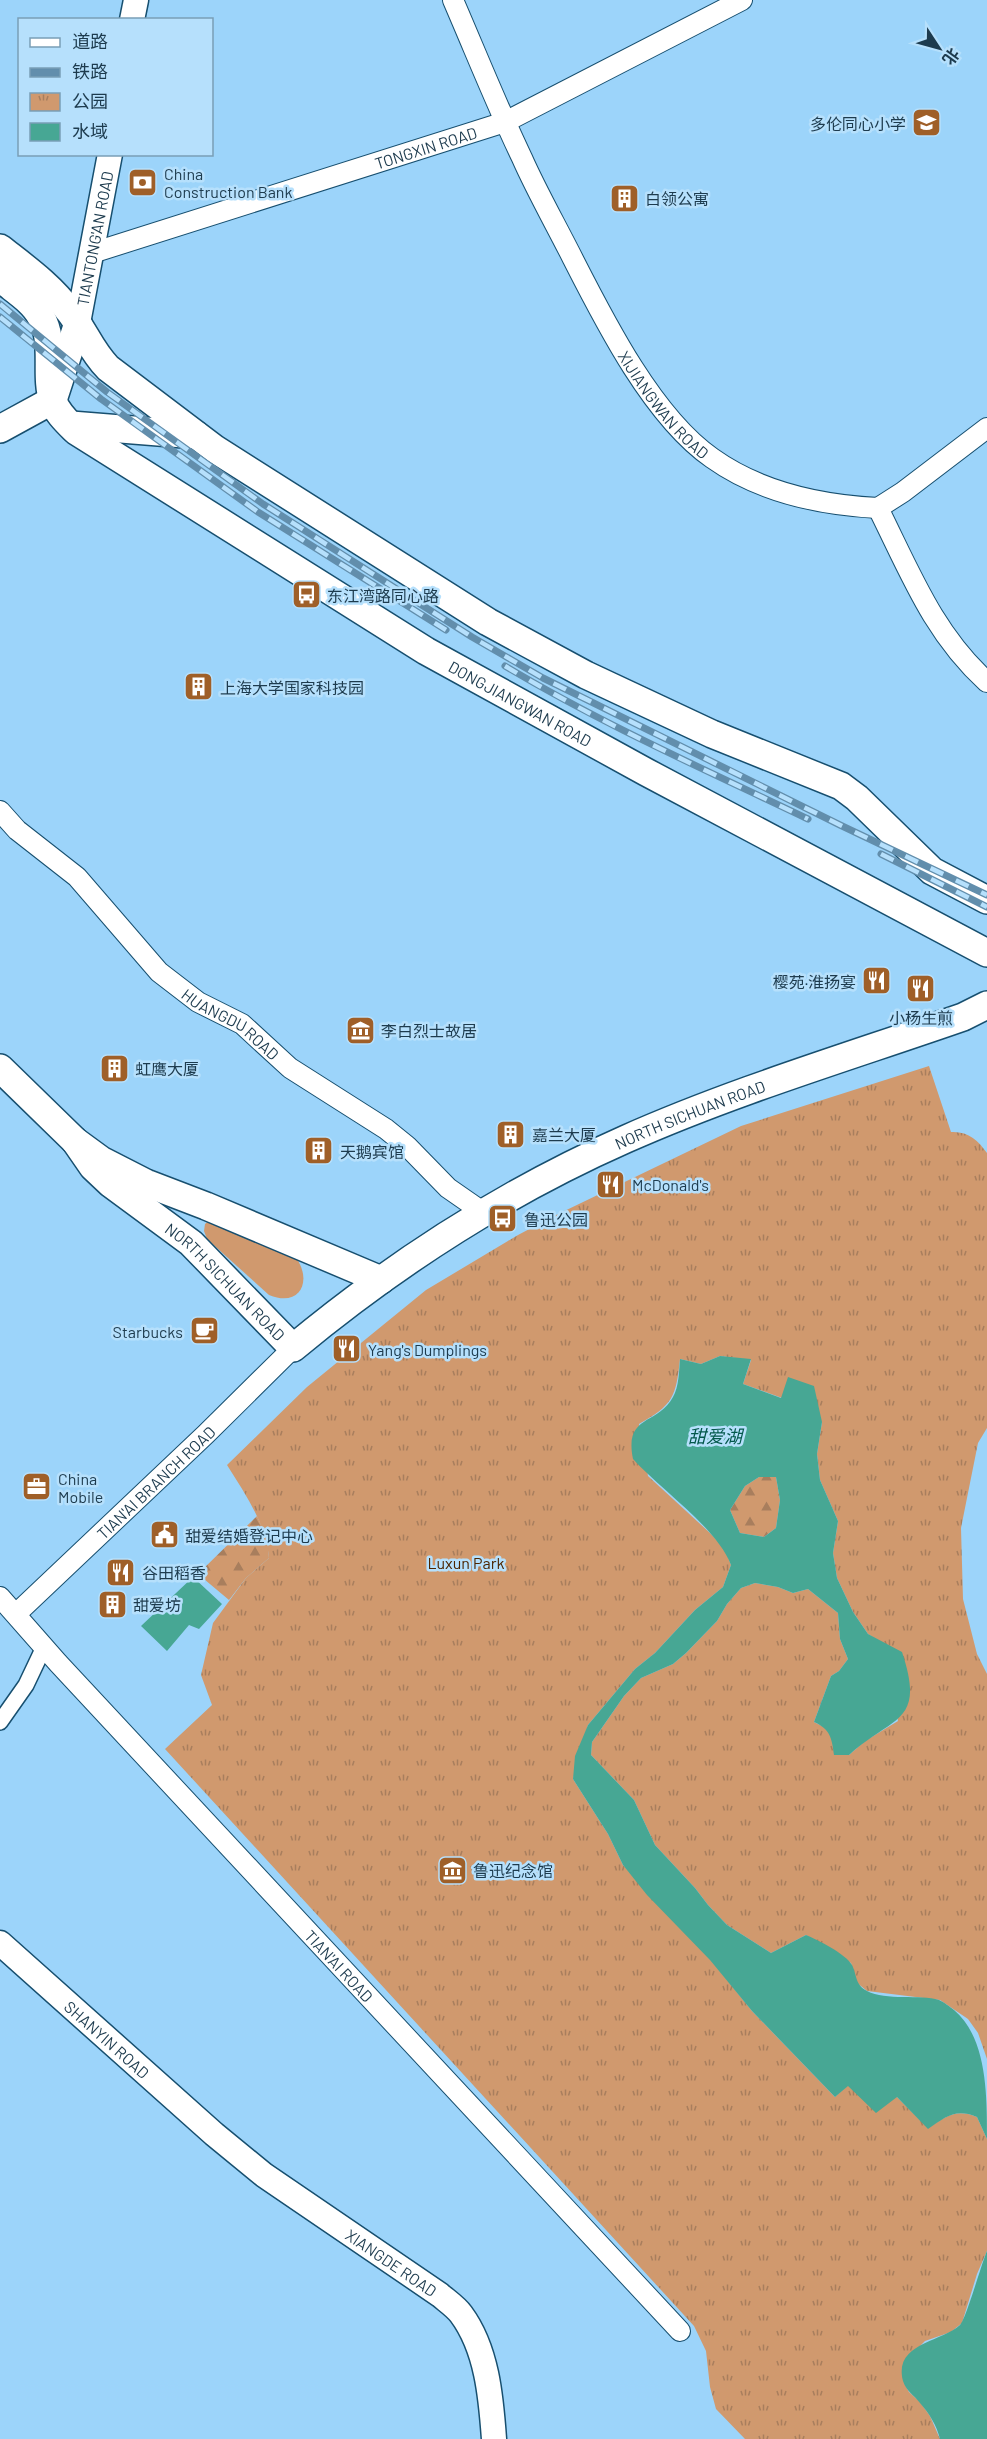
<svg xmlns="http://www.w3.org/2000/svg" width="987" height="2439" viewBox="0 0 987 2439" font-family="Barlow,'Noto Sans SC',sans-serif">
<defs>
<pattern id="forest-firs" width="22" height="20" patternUnits="userSpaceOnUse" patternTransform="scale(1.5)"><rect width="22" height="20" fill="#d0996e"/><path d="M5 1l3.5 6h-7zM16 11l3.5 6h-7z" fill="#a87e5d"/></pattern>
<pattern id="park-tufts" width="24" height="20" patternUnits="userSpaceOnUse" patternTransform="scale(1.5)"><rect width="24" height="20" fill="#d0996e"/><path d="M3 7l-1-3M5 7V3M7 7l1-3M15 17l-1-3M17 17v-4M19 17l1-3" fill="none" stroke="#a87e5d"/></pattern>
</defs>
<rect width="100%" height="100%" fill="#9cd4fa"/>
<path fill="#d0996e" d="M210,1220L292,1253C314,1276 303,1309 269,1295L207,1239L204,1231L205,1224Z"/>
<path fill="url(#forest-firs)" d="M759,1477H776L780,1500L776,1528L764,1537L740,1533L730,1510L745,1486Z
M257,1516L267,1538L269,1558L246,1578L229,1600L198,1574Z"/>
<path fill="url(#park-tufts)" d="M929,1066L951,1132C968,1131 978,1140 987,1153V1428L978,1443L961,1528L963,1599L977,1654L987,1674V2059L978,2033L968,2019L940,2000L867,1991L856,1982L851,1963L806,1935L771,1953L727,1925L708,1905L695,1888L655,1845L634,1800L591,1755L592,1742L624,1696L641,1678L673,1664L686,1653L717,1621L727,1604L741,1588L755,1583L778,1587L793,1593L808,1589L838,1613L840,1639L848,1659L839,1671L831,1676L814,1722L824,1727L849,1755L865,1741L898,1721L882,1643L868,1634L853,1612L837,1578L833,1553L838,1521L820,1480L817,1454L822,1422L782,1398L743,1384L751,1360L720,1356L701,1364L680,1359C676,1397 673,1405 639,1424L648,1476L710,1533L725,1549L731,1565L723,1587L695,1610L655,1653L635,1669L588,1725L573,1779L608,1834L623,1865L711,1960L752,2011L835,2097L848,2085L897,2097L928,2128C946,2117 955,2108 977,2117L987,2139V2251L977,2274L962,2323L951,2332L925,2341L905,2361L904,2383L909,2392L920,2402L930,2416L940,2439H745L716,2409L710,2387L706,2351L694,2326L165,1749L212,1705L201,1675L213,1623L246,1578L269,1558C266,1523 245,1494 227,1465L307,1387L426,1290L518,1235L554,1216L741,1126Z"/>
<path fill="#47a794" fill-rule="evenodd" d="M720,1356L751,1359L743,1384L781,1398L788,1377L814,1386L822,1422L817,1454L820,1480L838,1521L833,1553L837,1578L853,1612L868,1634L902,1652C926,1724 893,1715 849,1755H834C832,1738 830,1729 814,1722L831,1676L839,1671L848,1659L840,1639L838,1613L808,1589L793,1593L778,1587L755,1583L741,1588L727,1604L717,1621L686,1653L673,1664L641,1678L624,1696L592,1742L591,1755L634,1800L655,1845L695,1888L708,1905L727,1925L771,1953L806,1935C818,1940 846,1954 852,1965C857,1975 855,1985 867,1991C886,2001 920,1994 939,2000C944,2002 950,2007 954,2010C987,2038 987,2094 987,2139L977,2117C955,2108 946,2117 928,2129L897,2097L876,2113L848,2086L835,2097L752,2011L710,1960L647,1895L623,1865L608,1834L573,1779L575,1756L588,1725L635,1669L655,1653L695,1610L723,1587L731,1565C717,1528 661,1490 633,1459C624,1414 657,1426 673,1397C679,1387 679,1371 680,1359L701,1364ZM759,1477H776L780,1500L776,1528L764,1537L740,1533L730,1510L745,1486Z
M193,1577L222,1604L199,1629L189,1625L167,1651L141,1626Z
M987,2251V2439H940C937,2426 929,2413 920,2403C914,2395 906,2391 903,2381C893,2343 942,2342 960,2325C966,2319 981,2265 987,2251Z"/>
<g fill="none" stroke-linecap="round" stroke-linejoin="round">
<defs>
<path id="pedestrian" d="M0,1722L26,1685L44,1647"/>
<g id="minor">
<path id="s1" d="M453,0C476,53 497,106 522,158C537,192 556,225 573,259C605,322 653,417 712,458C761,493 820,505 878,508"/>
<path id="s2" d="M92,253L505,122L742,0"/>
<path d="M878,508C910,572 933,633 987,682"/>
<path d="M878,508L903,492L987,428"/>
<path id="s3" d="M0,811L17,830L77,877L159,972L198,1002L242,1024L290,1068L386,1129L407,1146L448,1188L484,1213"/>
<path id="s4" d="M0,1597L58,1663L680,2331"/>
<path id="s5" d="M16,1614L206,1434L293,1348"/>
</g>
<g id="tertiary">
<path d="M132,20L136,0"/>
<path id="s6" d="M78,323L110,154"/>
<path id="s7" d="M0,1943L214,2134L264,2175L440,2295C447,2301 456,2307 461,2314C487,2349 491,2397 494,2439"/>
</g>
<g id="secondary">
<path d="M0,248C24,267 51,286 69,311C84,330 91,351 108,368L215,449L488,622L586,675L712,734L841,786L857,798L932,871L987,900"/>
<path id="s8" d="M0,278C14,290 33,301 41,317C56,342 44,375 53,401C57,413 67,422 76,431L426,651L646,772L987,953"/>
<path d="M71,425L196,435"/>
<path d="M0,429L53,400L78,323"/>
<path d="M0,1068L75,1141L101,1160L146,1183L206,1206L381,1280"/>
<path id="s9" d="M75,1141L93,1167L111,1184L191,1243L293,1348C393,1265 506,1192 626,1139C734,1091 851,1056 963,1017L987,1005"/>
</g>
</defs>
<use href="#pedestrian" stroke="#174f6f" stroke-width="18"/>
<use href="#minor" stroke="#174f6f" stroke-width="22"/>
<use href="#tertiary" stroke="#174f6f" stroke-width="27"/>
<use href="#secondary" stroke="#174f6f" stroke-width="30"/>
<use href="#pedestrian" stroke="#fff" stroke-width="15"/>
<use href="#minor" stroke="#fff" stroke-width="20"/>
<use href="#tertiary" stroke="#fff" stroke-width="24"/>
<use href="#secondary" stroke="#fff" stroke-width="27"/>
<defs>
<path id="rail" d="M0,304L107,392L263,504L472,637L543,678L840,825L987,895
M0,317L101,399L258,512L446,630
M505,666C602,724 706,770 808,819
M881,854L987,907"/>
</defs>
<use href="#rail" stroke="#628eac" stroke-width="7"/>
<use href="#rail" stroke="#b6e0fc" stroke-width="4.5" stroke-dasharray="14" stroke-linecap="butt"/>
</g>
<defs>
<symbol id="school-square" viewBox="-11 -11 22 22"><rect x="-9" y="-9" width="18" height="18" rx="4" fill="#9f5f28" stroke="#b6e0fc"/><path d="M0-5L7-2L0 1L-7-2ZM-4 1L0 2.5L4 1V4Q0 6-4 4Z" fill="#fff"/></symbol>
<symbol id="bank-square" viewBox="-11 -11 22 22"><rect x="-9" y="-9" width="18" height="18" rx="4" fill="#9f5f28" stroke="#b6e0fc"/><path d="M-6-4H6V4H-6ZM0-2.3a2.3 2.3 0 1 0 0 4.6a2.3 2.3 0 1 0 0-4.6Z" fill="#fff"/></symbol>
<symbol id="building-square" viewBox="-11 -11 22 22"><rect x="-9" y="-9" width="18" height="18" rx="4" fill="#9f5f28" stroke="#b6e0fc"/><path d="M-4-6H4V6H1V3H-1V6H-4ZM-2.5-4.3h1.7v1.8h-1.7ZM.8-4.3h1.7v1.8H.8ZM-2.5-1h1.7V.8h-1.7ZM.8-1h1.7V.8H.8Z" fill="#fff"/></symbol>
<symbol id="bus-square" viewBox="-11 -11 22 22"><rect x="-9" y="-9" width="18" height="18" rx="4" fill="#9f5f28" stroke="#b6e0fc"/><path d="M-5-6H5V4H4V6H2V4H-2V6H-4V4H-5ZM-3.5-4V0h7V-4ZM-3.5 1.2v1.5H-2V1.2ZM2 1.2v1.5H3.5V1.2Z" fill="#fff"/></symbol>
<symbol id="restaurant-square" viewBox="-11 -11 22 22"><rect x="-9" y="-9" width="18" height="18" rx="4" fill="#9f5f28" stroke="#b6e0fc"/><path d="M-5-6h1v4h1v-4h1v4h1v-4h1v5L-1.5 .5V6h-2V.5L-5-1ZM5-6V6H3V1.5H1.5Q1.5-4 5-6Z" fill="#fff"/></symbol>
<symbol id="museum-square" viewBox="-11 -11 22 22"><rect x="-9" y="-9" width="18" height="18" rx="4" fill="#9f5f28" stroke="#b6e0fc"/><path d="M0-6L6-3V-2H-6V-3ZM-5-1h2V3h-2ZM-1-1h2V3h-2ZM3-1h2V3H3ZM-6 4H6V6H-6Z" fill="#fff"/></symbol>
<symbol id="cafe-square" viewBox="-11 -11 22 22"><rect x="-9" y="-9" width="18" height="18" rx="4" fill="#9f5f28" stroke="#b6e0fc"/><path d="M-5.5-4.5H6V0H3Q3 3.5 0 3.5H-2.5Q-5.5 3.5-5.5 0ZM3-3.2v2h1.7v-2ZM-6 4.5H4V6H-6Z" fill="#fff"/></symbol>
<symbol id="office-square" viewBox="-11 -11 22 22"><rect x="-9" y="-9" width="18" height="18" rx="4" fill="#9f5f28" stroke="#b6e0fc"/><path d="M-6-3h4V-5.5h4V-3h4V5H-6ZM-1-4.5V-3h2v-1.5ZM-6 0V1H6V0Z" fill="#fff"/></symbol>
<symbol id="civic-square" viewBox="-11 -11 22 22"><rect x="-9" y="-9" width="18" height="18" rx="4" fill="#9f5f28" stroke="#b6e0fc"/><path d="M-.6-6.5H3V-4.5H.6V-3L4-1V1h2V6H-6V1h2V-1L-.6-3ZM-1.2 2.5V6h2.4V2.5Z" fill="#fff"/></symbol>
</defs>
<g fill-rule="evenodd">
<use href="#school-square" x="910" y="106" width="33" height="33"/>
<use href="#bank-square" x="126" y="166" width="33" height="33"/>
<use href="#building-square" x="608" y="182" width="33" height="33"/>
<use href="#bus-square" x="290" y="578" width="33" height="33"/>
<use href="#building-square" x="182" y="670" width="33" height="33"/>
<use href="#restaurant-square" x="860" y="964" width="33" height="33"/>
<use href="#restaurant-square" x="904" y="972" width="33" height="33"/>
<use href="#museum-square" x="344" y="1014" width="33" height="33"/>
<use href="#building-square" x="98" y="1052" width="33" height="33"/>
<use href="#building-square" x="494" y="1118" width="33" height="33"/>
<use href="#building-square" x="302" y="1134" width="33" height="33"/>
<use href="#restaurant-square" x="594" y="1168" width="33" height="33"/>
<use href="#bus-square" x="486" y="1202" width="33" height="33"/>
<use href="#cafe-square" x="188" y="1314" width="33" height="33"/>
<use href="#restaurant-square" x="330" y="1332" width="33" height="33"/>
<use href="#office-square" x="20" y="1470" width="33" height="33"/>
<use href="#civic-square" x="148" y="1518" width="33" height="33"/>
<use href="#restaurant-square" x="104" y="1556" width="33" height="33"/>
<use href="#building-square" x="96" y="1588" width="33" height="33"/>
<use href="#museum-square" x="436" y="1854" width="33" height="33"/>
</g>
<g text-anchor="middle" dominant-baseline="central" stroke-width="5" stroke-linejoin="round" paint-order="stroke">
<g font-size="16" fill="#1d3b4e" stroke="#b6e0fc" text-anchor="start">
<text x="906" y="123" text-anchor="end">多伦同心小学</text>
<text x="164" y="173">China<tspan x="164" dy="18">Construction Bank</tspan></text>
<text x="645" y="198">白领公寓</text>
<text x="327" y="595">东江湾路同心路</text>
<text x="220" y="687">上海大学国家科技园</text>
<text x="856" y="981" text-anchor="end">樱苑·淮扬宴</text>
<text x="921" y="1017" text-anchor="middle">小杨生煎</text>
<text x="381" y="1030">李白烈士故居</text>
<text x="135" y="1068">虹鹰大厦</text>
<text x="532" y="1134">嘉兰大厦</text>
<text x="340" y="1151">天鹅宾馆</text>
<text x="632" y="1184">McDonald's</text>
<text x="524" y="1219">鲁迅公园</text>
<text x="183" y="1331" text-anchor="end">Starbucks</text>
<text x="368" y="1349">Yang's Dumplings</text>
<text x="58" y="1478">China<tspan x="58" dy="18">Mobile</tspan></text>
<text x="185" y="1535">甜爱结婚登记中心</text>
<text x="142" y="1572">谷田稻香</text>
<text x="133" y="1604">甜爱坊</text>
<text x="473" y="1870">鲁迅纪念馆</text>
</g>
<g font-size="16" fill="#1d3b4e" stroke="#b6e0fc">
<text stroke="none"><textPath href="#s2" startOffset="350">TONGXIN ROAD</textPath></text>
<text stroke="none"><textPath href="#s6" startOffset="86">TIANTONG'AN ROAD</textPath></text>
<text stroke="none"><textPath href="#s1" startOffset="458">XIJIANGWAN ROAD</textPath></text>
<text stroke="none"><textPath href="#s8" startOffset="702">DONGJIANGWAN ROAD</textPath></text>
<text stroke="none"><textPath href="#s3" startOffset="316">HUANGDU ROAD</textPath></text>
<text stroke="none"><textPath href="#s9" startOffset="765">NORTH SICHUAN ROAD</textPath></text>
<text stroke="none"><textPath href="#s9" startOffset="207">NORTH SICHUAN ROAD</textPath></text>
<text stroke="none"><textPath href="#s5" startOffset="192">TIAN'AI BRANCH ROAD</textPath></text>
<text stroke="none"><textPath href="#s4" startOffset="501">TIAN'AI ROAD</textPath></text>
<text stroke="none"><textPath href="#s7" startOffset="144">SHANYIN ROAD</textPath></text>
<text stroke="none"><textPath href="#s7" startOffset="506">XIANGDE ROAD</textPath></text>
</g>
<g font-size="16" fill="#4c2500" stroke="#b6e0fc">
<text x="466" y="1562">Luxun Park</text>
</g>
<g font-size="18" font-style="italic" fill="#03584b" stroke="#b6e0fc">
<text x="715" y="1436">甜爱湖</text>
</g>
</g>
<rect x="18" y="18" width="195" height="138" fill="#b6e0fc" stroke="#799eb6" stroke-width="1.5"/>
<rect x="30" y="38" width="30" height="9" fill="#ffffff" stroke="#799eb6" stroke-width="1.5"/>
<text x="72" y="48" font-size="18" fill="#1d3b4e">道路</text>
<rect x="30" y="68" width="30" height="9" fill="#628eac" stroke="#799eb6" stroke-width="1.5"/>
<text x="72" y="78" font-size="18" fill="#1d3b4e">铁路</text>
<rect x="30" y="93" width="30" height="18" fill="url(#park-tufts)" stroke="#799eb6" stroke-width="1.5"/>
<text x="72" y="108" font-size="18" fill="#1d3b4e">公园</text>
<rect x="30" y="123" width="30" height="18" fill="#47a794" stroke="#799eb6" stroke-width="1.5"/>
<text x="72" y="138" font-size="18" fill="#1d3b4e">水域</text>
<g transform="translate(939 48) rotate(126)" stroke="#b6e0fc" stroke-width="4.5" paint-order="stroke">
<path d="M0-4.5L10 22L0 15L-10 22Z" fill="#1d3b4e"/>
<text y="-9" font-size="16" font-weight="bold" text-anchor="middle" fill="#1d3b4e">北</text>
</g>
</svg>
